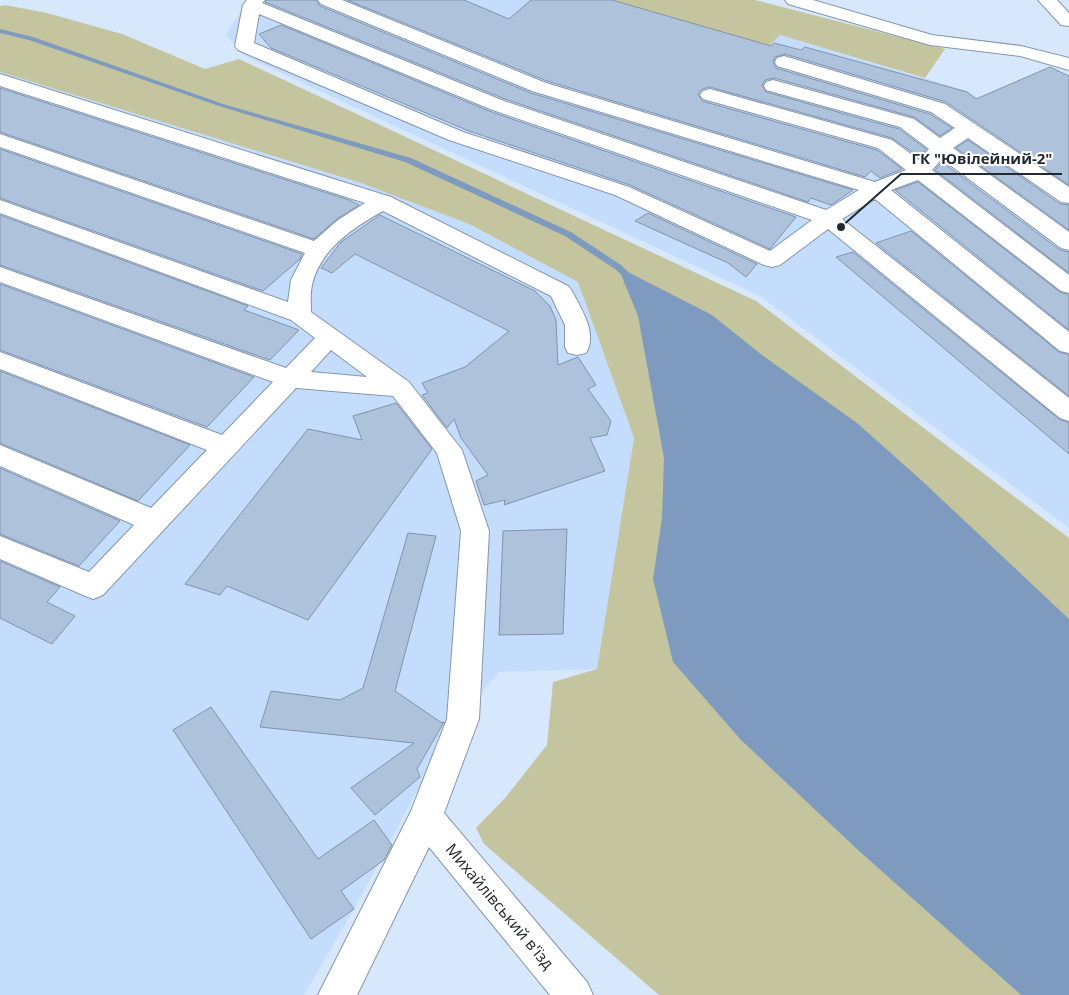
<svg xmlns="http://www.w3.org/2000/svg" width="1069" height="995" viewBox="0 0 1069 995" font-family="'Open Sans',sans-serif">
<rect width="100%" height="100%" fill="#d8e8fc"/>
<path fill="#c4ddfc" d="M248,0H531L661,73L725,92L780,35L968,91L1019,126L1069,105V528L760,296L243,55L226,35Z
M0,72L358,182L469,224L578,282L634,438L597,669L499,672L449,731L354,909L304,995H0Z"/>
<path fill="#c4c59f" d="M612,0H755L945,49L925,78L780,35L769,46Z
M5,5L47,13L122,34L205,69L239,59L756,301L1069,538V995H659L484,844L476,828L505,798L547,745L553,682L597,669L634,438L578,282L469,224L358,182L0,72V6Z"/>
<path fill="#7e9bbf" d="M618,267L712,315L762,355L857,423L920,479L1069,619V995H1021L858,850L741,740L673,662L653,579L662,518L664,458L638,316Z"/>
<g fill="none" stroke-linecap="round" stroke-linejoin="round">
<path fill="#7e9bbf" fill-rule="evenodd" d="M0,29L33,37L223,104L411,158L571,232L621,265L631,275L630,277H624L615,269L565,236L405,162L219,106L29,40L0,33Z"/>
</g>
<path fill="#aec2db" stroke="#8193ab" d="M267,0H316L320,6L531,93L853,190L831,205L811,198L808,202L505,99L265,2Z
M347,0H464L509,19L531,0H612L771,46L774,43L801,50L805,47L967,92L976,99L1050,67L1069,76V185L946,102L785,54L775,57L773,63L776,68L930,114L952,128L940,136L914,117L774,78L765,80L762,85L766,92L899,129L926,149L919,157L892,138L710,87L702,89L698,94L702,101L877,150L902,169L880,178L871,171L865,177L547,81Z
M281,25L489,111L796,217L770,249L630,185L469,131L271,48L259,34Z
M0,88L349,200L359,205L337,219L314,239L0,132Z
M968,140L1060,204L1069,205V230L956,148Z
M0,149L302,254L300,259L263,291L0,198Z
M942,162L1060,250L1069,252V273L935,170Z
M918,182L1060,292L1069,295V330L895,190Z
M648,213L757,264L746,277L728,263L635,221Z
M0,215L248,306L244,310L299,330L270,360L0,265Z
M380,215L535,291L550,306L556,320L558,365L578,357L596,385L588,389L611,421L607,435L590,438L605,471L504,505L505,500L484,505L476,481L488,475L461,438L454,419L447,428L422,395L428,393L422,383L465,367L509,331L355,254L332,273L321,268L341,242Z
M911,231L1059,352L1069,355V396L876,243Z
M853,252L1059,419L1069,423V454L836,257Z
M0,284L254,377L207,427L0,350Z
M0,371L190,445L138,501L0,443Z
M396,403L432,449L308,620L227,586L220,595L185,584L308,429L362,440L353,416Z
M0,468L120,521L79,566L0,534Z
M567,529L563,634L499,635L503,531Z
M408,533L436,536L395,691L442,723L444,722L417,769L420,777L375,815L351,788L414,743L260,727L271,691L340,700L363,688Z
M0,561L60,587L47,602L75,616L52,644L0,618Z
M211,707L318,859L374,820L392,845L384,860L341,891L354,909L311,939L173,730Z"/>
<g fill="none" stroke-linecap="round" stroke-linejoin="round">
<defs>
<path id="minor" d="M247,0H265L262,3L504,101L826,210L859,190L532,91L321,4L318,0H342L546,83L875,182L906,170L878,148L703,99L700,95L703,91L710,89L892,140L919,160L929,149L900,127L766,90L764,86L766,82L773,80L914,119L940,138L955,128L931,112L777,66L775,62L777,58L784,56L945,104L1069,187V203L1061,202L968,138L953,148L1069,232V250L1061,248L942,159L932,170L1069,275V293L1061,291L918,180L891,190L1069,332V353L1060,351L875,199L842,219L1069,398V421L1060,418L828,229L780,265L772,267L764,265L615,195L449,140L238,50L235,46L243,5ZM259,14L490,109L812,220L770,251L629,187L463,132L254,43Z
M785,0H813L932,35L1021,46L1069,58V70L1020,56L930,45L788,4Z
M1038,0H1057L1069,13V26L1061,25Z
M0,74L391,197L568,286L572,291C581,309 598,333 586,353L577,355L568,353L565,347V325L551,296L383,211C354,227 320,249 312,285C310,294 311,303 311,312L409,382L462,450L489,531L479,719L444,813L587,982L593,995H550L429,847L357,995H318L411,811L447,719L461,531L437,453L393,396L296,388L103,595L93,599L83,595L0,559V536L89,572L134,525L0,466V445L151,508L207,450L0,369V352L222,435L273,382L0,282V267L286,368L315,338L291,320L0,213V200L288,302L291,280L305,253L0,147V134L314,241L338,220L365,203L0,86ZM331,350L367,377L311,372Z"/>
</defs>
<use href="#minor" stroke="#8496ae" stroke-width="2"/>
<use href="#minor" fill="#fff" fill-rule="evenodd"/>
</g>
<g text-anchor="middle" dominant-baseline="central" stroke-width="4" stroke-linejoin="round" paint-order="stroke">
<g font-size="16" fill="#222933" stroke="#fff">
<text transform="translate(500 906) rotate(50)">Михайлівський в'їзд</text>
</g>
</g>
<path fill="none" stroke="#222933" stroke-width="2" d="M841 227L901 174H1062"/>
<circle fill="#222933" stroke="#fff" stroke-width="2" cx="841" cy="227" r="5"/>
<g font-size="15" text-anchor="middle" font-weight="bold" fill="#222933" stroke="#fff" stroke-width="4" stroke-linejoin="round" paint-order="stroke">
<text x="982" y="164">ГК "Ювілейний-2"</text>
</g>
</svg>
